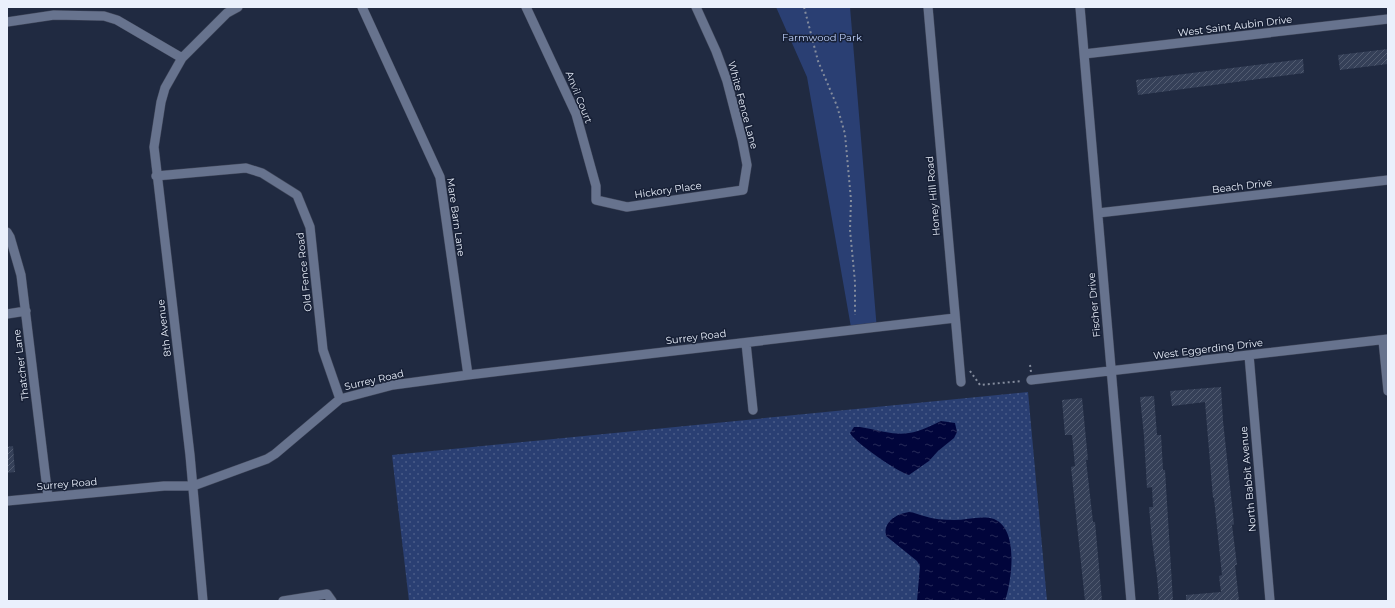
<svg xmlns="http://www.w3.org/2000/svg" width="1395" height="608" viewBox="0 0 1395 608" font-family="Montserrat,sans-serif">
<defs>
<pattern id="grass-dots" width="8" height="8" patternUnits="userSpaceOnUse"><rect width="8" height="8" fill="#2a3f73"/><path d="M2 2h.1M6 6h.1" fill="none" stroke="#495b88" stroke-width="1.8" stroke-linecap="round"/></pattern>
<pattern id="water-ripples" width="26" height="14" patternUnits="userSpaceOnUse"><rect width="26" height="14" fill="#01053b"/><path d="M2 4q2-2 4 0t4 0M15 11q2-2 4 0t4 0" fill="none" stroke="#262a58"/></pattern>
<pattern id="building-hatch" width="6" height="6" patternUnits="userSpaceOnUse"><rect width="6" height="6" fill="#354058"/><path d="M-1 1l2-2M0 6l6-6M5 7l2-2" fill="none" stroke="#525c71"/></pattern>
</defs>
<rect width="100%" height="100%" fill="#202a41"/>
<path fill="url(#grass-dots)" d="M1028,392L1047,601H409L392,455Z"/>
<path fill="#2a3f73" d="M776,7H850L877,330L852,333L807,77Z"/>
<path fill="url(#water-ripples)" d="M941,421L955,423L957,432L954,438L938,451L929,461L909,475C899,473 853,441 850,433L854,427H860C899,434 903,440 941,421Z
M909,512C914,512 919,515 924,516C933,519 944,520 954,520C967,520 981,515 994,519C1019,529 1012,580 1005,601H917L920,566L917,561L886,536C883,522 896,514 909,512Z"/>
<path fill="url(#building-hatch)" d="M1388,49V64L1340,70L1338,55Z
M1303,59L1304,73L1138,95L1136,80Z
M1221,387L1223,421L1234,524L1232,525L1237,565H1235L1239,601H1186V595L1221,592L1219,576L1222,575L1214,498H1213L1205,402L1172,406L1170,391Z
M1154,396L1157,435H1161L1163,470H1165L1173,601H1159L1157,576L1152,540L1149,507H1153L1152,487L1147,488L1144,436L1140,397Z
M1082,398L1088,460H1086L1093,522H1095L1102,601H1085L1071,467L1075,466L1072,435H1065L1062,400Z
M13,446L15,472L7,473V447Z"/>
<g fill="none" stroke-linecap="round" stroke-linejoin="round">
<defs>
<path id="street" d="M362,7L440,177L468,375
M526,7L576,114L596,186V200L627,207L743,190L747,165L742,139L727,81L716,51L696,7
M928,7L961,382
M1080,7L1131,601
M7,22L54,15L104,16L117,20L182,58
M1084,54L1388,19
M156,176L246,168L262,173L297,195L310,227L323,350L340,399
M1098,213L1388,180
M7,232L10,237L21,275L48,497
M7,314L26,311
M1383,340L1388,391
M746,343L753,410
M1249,355L1270,601
M1031,380L1388,339
M7,501L164,486H193L267,459L275,454L340,399L393,385L468,375L955,318
M203,601L190,455L154,147L161,102L165,88L182,58L227,13L238,7
M283,601L327,594L332,601"/>
</defs>
<use href="#street" stroke="#40475a" stroke-width="10"/>
<path stroke="#848c9d" stroke-width="2" stroke-dasharray="2 3" stroke-linecap="butt" d="M804,7L818,61L837,106L845,134L851,200L850,230L855,282V315
M1030,365L1031,372
M970,371L980,385L1022,381"/>
<use href="#street" stroke="#67738e" stroke-width="9"/>
</g>
<g text-anchor="middle" dominant-baseline="central" stroke-width="3" stroke-linejoin="round" paint-order="stroke">
<g font-size="10" fill="#eaf0fc" stroke="#172036">
<text transform="translate(1235 26) rotate(-7)">West Saint Aubin Drive</text>
<text transform="translate(579 97) rotate(68)">Anvil Court</text>
<text transform="translate(743 105) rotate(75)">White Fence Lane</text>
<text transform="translate(1242 186) rotate(-7)">Beach Drive</text>
<text transform="translate(668 190) rotate(-8)">Hickory Place</text>
<text transform="translate(933 196) rotate(-95)">Honey Hill Road</text>
<text transform="translate(456 217) rotate(82)">Mare Barn Lane</text>
<text transform="translate(304 272) rotate(-96)">Old Fence Road</text>
<text transform="translate(1094 305) rotate(-95)">Fischer Drive</text>
<text transform="translate(164 328) rotate(-97)">8th Avenue</text>
<text transform="translate(696 337) rotate(-7)">Surrey Road</text>
<text transform="translate(1208 349) rotate(-7)">West Eggerding Drive</text>
<text transform="translate(21 365) rotate(-97)">Thatcher Lane</text>
<text transform="translate(374 380) rotate(-13)">Surrey Road</text>
<text transform="translate(1248 479) rotate(-95)">North Babbit Avenue</text>
<text transform="translate(67 484) rotate(-5)">Surrey Road</text>
</g>
<g font-size="10" fill="#bfd2fc" stroke="#172036">
<text x="822" y="37">Farmwood Park</text>
</g>
</g>
<rect width="1395" height="608" fill="none" stroke="#eaf0fc" stroke-width="16"/>
</svg>
